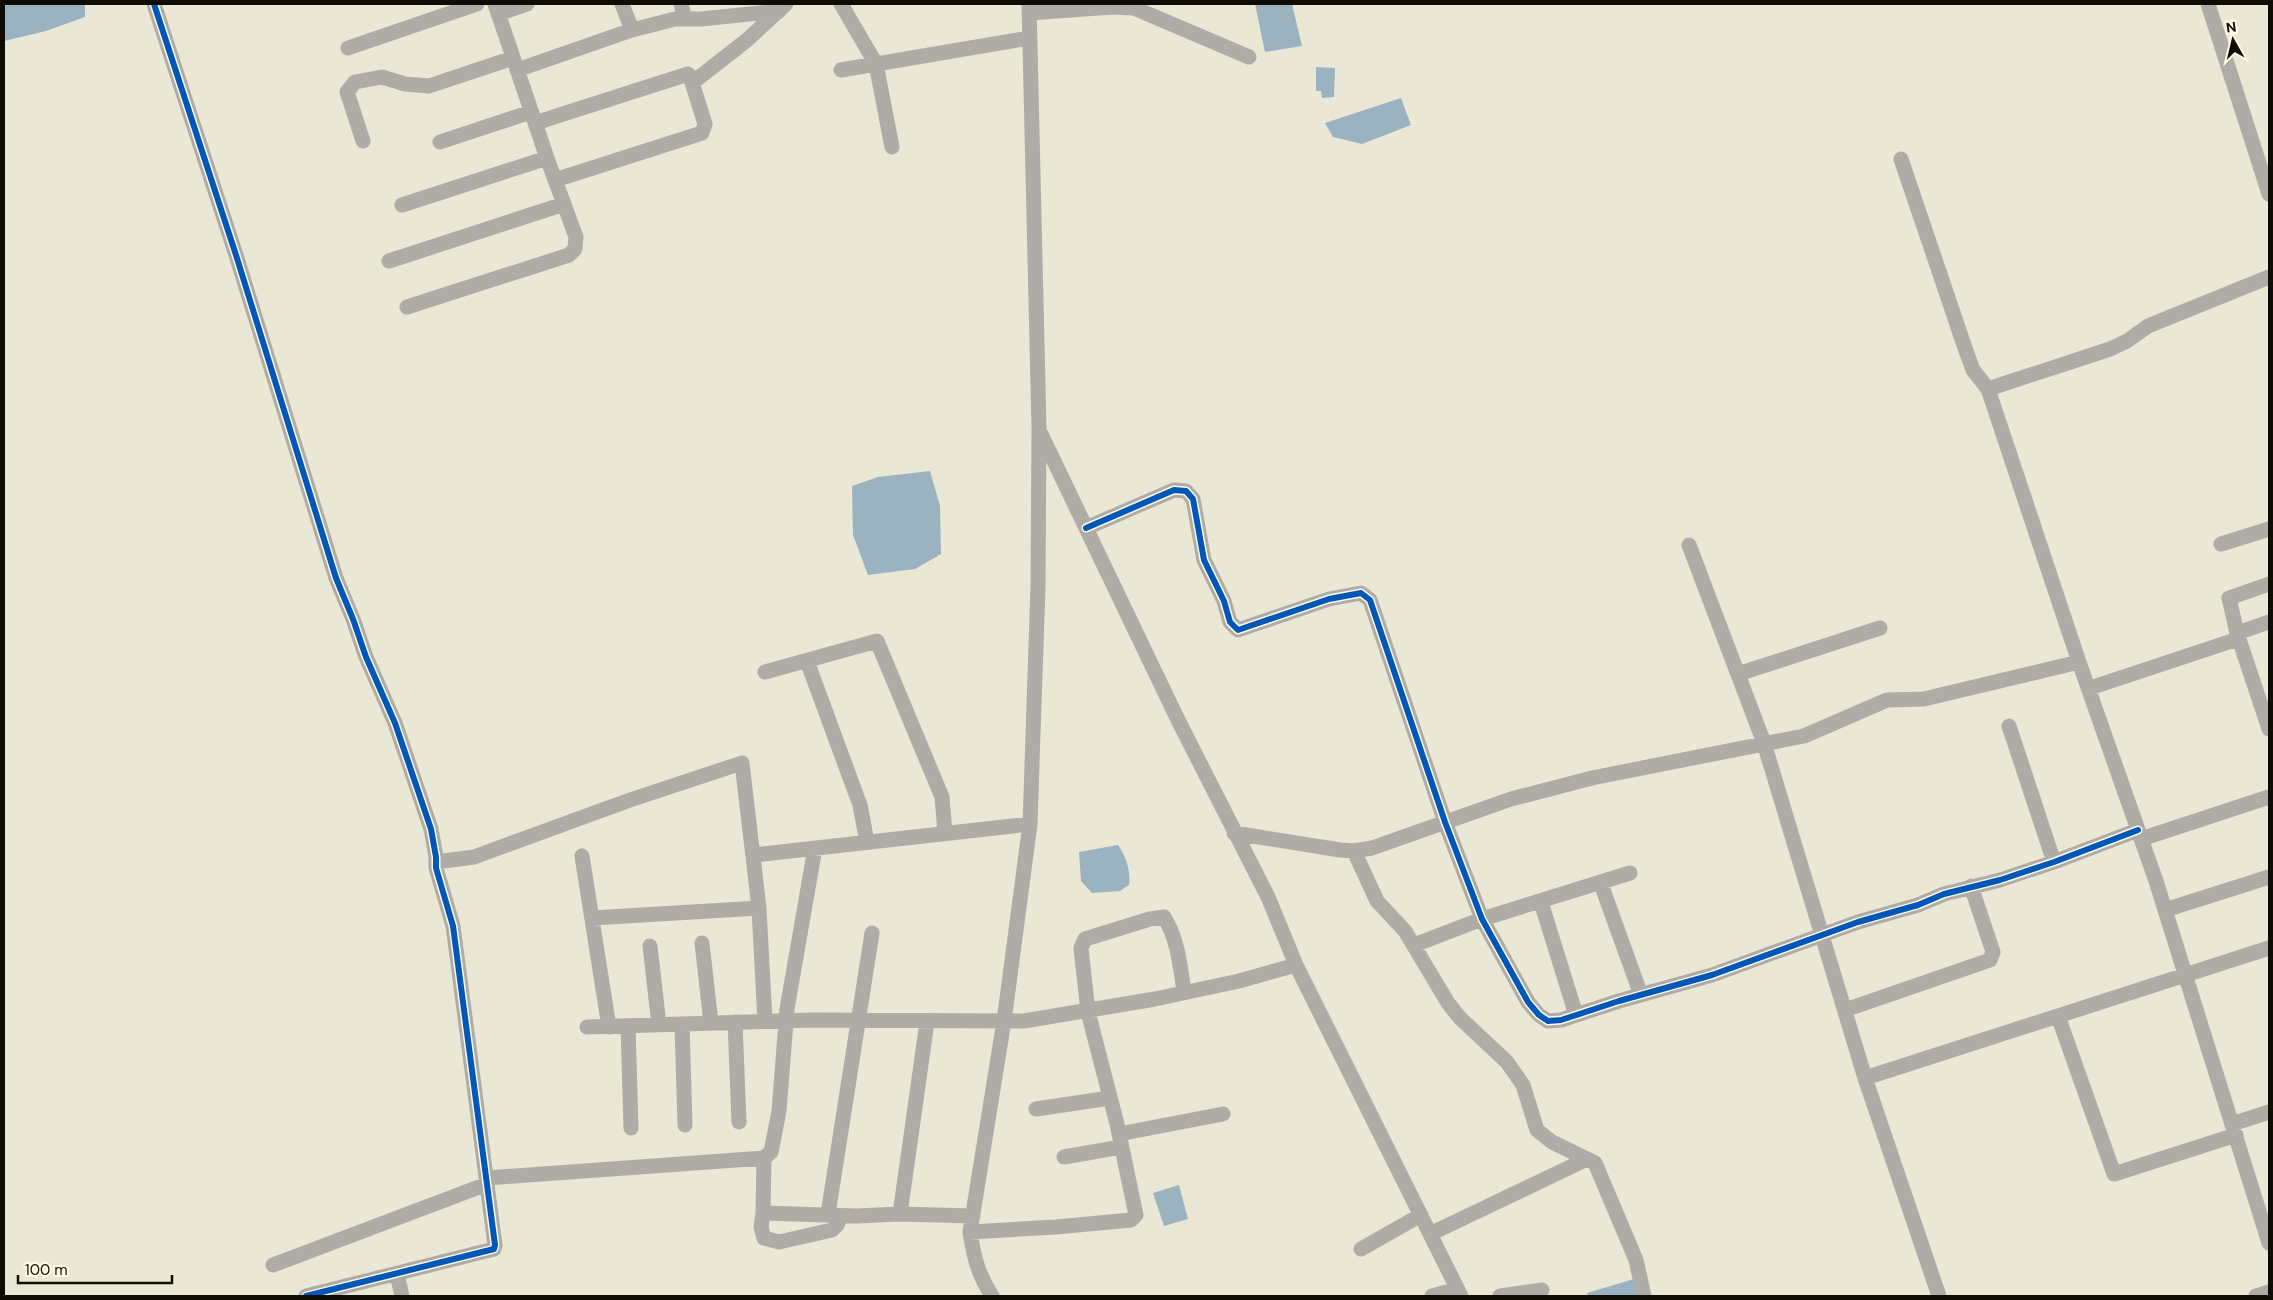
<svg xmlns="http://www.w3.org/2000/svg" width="2273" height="1300" viewBox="0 0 2273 1300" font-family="'DM Sans',sans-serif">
<rect width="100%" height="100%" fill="#eae7d5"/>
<path fill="#9bb2c1" d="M4,4H85V17L46,31L4,41Z
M1255,4H1292L1302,46L1265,52Z
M1316,67L1335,68L1334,97L1322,98L1321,91H1316Z
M1401,98L1411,125L1362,144L1333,137L1325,123Z
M930,471L940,506L941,554L915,569L868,575L853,535L852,486L878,477Z
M1118,845C1126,857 1131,870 1129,885L1120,891L1092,893L1081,881L1079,852Z
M1179,1185L1188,1219L1164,1226L1153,1193Z
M1634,1279L1639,1296H1588L1587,1293Z"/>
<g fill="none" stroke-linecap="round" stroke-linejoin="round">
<path stroke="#afaba6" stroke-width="15" d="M154,4L236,255L336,578L353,619L366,657L395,723L431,829L436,857V868L453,926L495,1245L494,1249L306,1296
M622,4L632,30
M681,4L685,19
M841,4L876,64L892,147
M2208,4L2269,194
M1029,13L1112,7L1134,8L1249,57
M498,14L527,4
M348,48L477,4
M517,70L632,30L675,19H701L779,11
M841,70L1029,38
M692,83L747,40L786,4
M535,123L688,74L690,76L705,124L702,133L555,180
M363,141L347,92L355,82L382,77L405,84L429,86L513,58
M440,142L531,112
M1901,159L1965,348L1973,370L1988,389L2079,662L2156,881L2269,1243
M402,205L547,158
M389,261L564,204
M407,307L569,255L575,249L576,237L547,158L495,4
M1988,389L2110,349L2127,341L2148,326L2269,277
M1041,434L1178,720L1268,897L1296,965L1461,1296
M1086,528L1174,490L1186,491L1193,499L1204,560L1224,601L1230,622L1238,630L1329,599L1361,593L1370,600L1445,822L1482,919L1528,1002L1539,1015L1548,1021L1561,1020L1619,1001L1712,975L1858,922L1918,905L1944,894L2000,880L2054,862L2138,830
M2221,544L2269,529
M1689,545L1764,743L1865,1078L1939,1296
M2269,622L2237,633L2269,729
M2237,633L2229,598L2269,584
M807,661L860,805L867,842
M765,672L877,641L942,797L945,833
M1738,674L1880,628
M2090,688L2238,639
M2009,726L2054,862
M1234,833L1340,850L1354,851L1372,848L1511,799L1592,778L1804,736L1887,700L1924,699L2079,662
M2141,839L2269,797
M1354,851L1377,901L1405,931L1448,1003L1460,1018L1507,1062L1523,1085L1537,1130L1552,1142L1587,1159
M754,855L1030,824
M582,856L609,1027
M436,862L474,857L630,800L742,763L759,908L765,1021
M1601,884L1641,995
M1541,902L1576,1015
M2165,910L2269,877
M592,918L759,908
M702,943L711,1023
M1414,945L1482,919L1630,873
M650,946L659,1025
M1845,1010L1990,960L1993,952L1971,886
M2058,1016L2114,1174L2236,1135
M735,1022L739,1122
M682,1024L685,1125
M628,1026L631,1128
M587,1027L813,1020L1024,1021L1155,999L1239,981L1296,965
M1865,1078L2269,948
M1036,1109L1110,1098
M2232,1124L2269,1112
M1119,1134L1223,1114
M1064,1157L1121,1147
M764,1158L763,1213L856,1216L900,1214L973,1216
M487,1178L764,1158L771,1152L779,1111L787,1009L815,848
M763,1213L761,1227L764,1238L779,1242L832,1230L837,1225L841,1216
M828,1214L872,933
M900,1214L927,1022
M970,1232L1056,1227L1131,1220L1136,1215L1117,1124L1088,1012L1081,948L1085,939L1150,919L1164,917C1178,939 1180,966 1184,991
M1430,1234L1587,1159L1595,1163L1636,1260L1644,1296
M1361,1249L1421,1215
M273,1265L487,1184
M397,1274L402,1296
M992,1296C978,1274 974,1258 970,1232L1004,1021L1030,824L1038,586L1039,428L1029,4
M1432,1296L1457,1289
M1500,1296L1542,1290
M2256,1296L2269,1292"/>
<defs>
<path id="cycleway" d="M154,4L236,255L336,578L353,619L366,657L395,723L431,829L436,857V868L453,926L495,1245L494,1249L306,1296
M1086,528L1174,490L1186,491L1193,499L1204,560L1224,601L1230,622L1238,630L1329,599L1361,593L1370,600L1445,822L1482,919L1528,1002L1539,1015L1548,1021L1561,1020L1619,1001L1712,975L1858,922L1918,905L1944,894L2000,880L2054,862L2138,830"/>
</defs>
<use href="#cycleway" stroke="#fefae6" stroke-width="9"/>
<use href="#cycleway" stroke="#0057b8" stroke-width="6"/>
</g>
<rect width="2273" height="1300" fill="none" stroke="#0f0c03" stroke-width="10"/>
<g transform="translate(2233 40) rotate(352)" stroke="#fefae6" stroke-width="4" paint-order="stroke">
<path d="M0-4L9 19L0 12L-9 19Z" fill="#0f0c03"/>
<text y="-8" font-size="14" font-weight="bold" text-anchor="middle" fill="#0f0c03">N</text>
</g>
<path d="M18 1275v8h154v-8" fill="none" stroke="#0f0c03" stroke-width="2.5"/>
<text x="25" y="1275" font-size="15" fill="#0f0c03" stroke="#fefae6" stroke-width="4" paint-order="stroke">100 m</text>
</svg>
